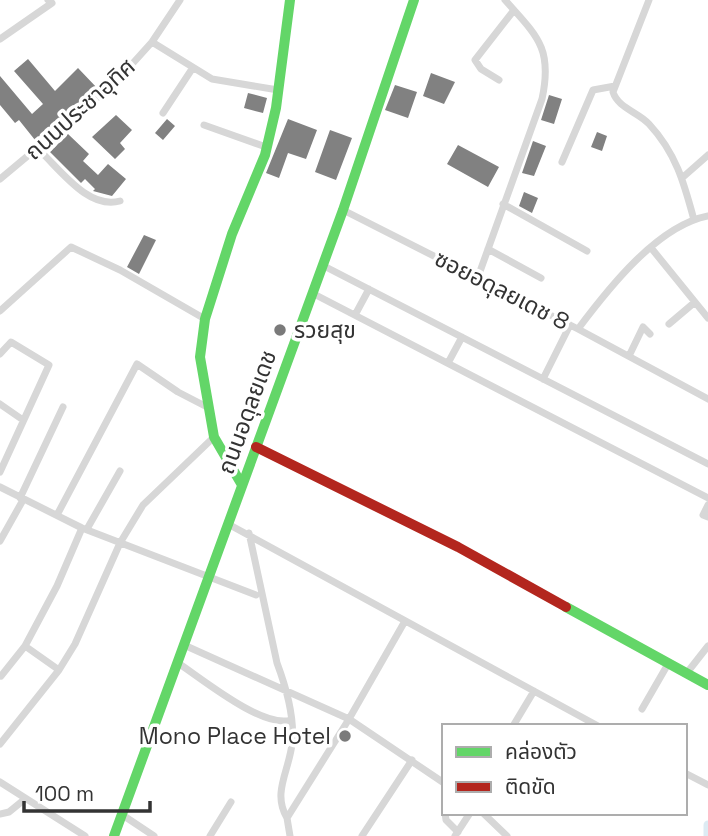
<svg xmlns="http://www.w3.org/2000/svg" width="708" height="836" viewBox="0 0 708 836" font-family="'Space Grotesk','Noto Sans Thai',sans-serif">
<rect width="100%" height="100%" fill="#fff"/>
<g fill="none" stroke-linecap="round" stroke-linejoin="round">
<path stroke="#ddebf3" stroke-width="9" d="M708,836V825"/>
</g>
<path fill="#818181" d="M28,59L55,91L78,68L98,89L35,140L19,120L15,123L0,105V76L32,114L43,104L14,71Z
M431,73L455,82L444,104L423,96Z
M395,85L417,92L408,118L385,110Z
M248,93L267,98L263,113L244,108Z
M549,95L562,99L554,124L541,120Z
M116,115L132,130L120,143L125,149L115,159L92,137Z
M167,119L175,126L163,140L155,133Z
M288,119L317,130L306,159L288,153L279,178L266,173Z
M330,130L352,138L336,180L315,172Z
M597,132L607,136L602,151L591,147Z
M68,134L89,154L83,161L98,175L108,164L126,179L112,196L93,191L95,189L85,179L81,183L50,152Z
M533,141L546,146L534,176L522,173Z
M458,145L499,167L488,187L447,164Z
M524,192L538,198L532,213L519,206Z
M144,235L156,240L139,274L127,267Z"/>
<g fill="none" stroke-linecap="round" stroke-linejoin="round">
<path stroke="#d7d7d7" stroke-width="7" d="M649,0L613,92C618,108 638,112 649,124C676,153 684,183 694,220
M0,39L52,3L48,0
M152,42L212,79L278,90
M499,80L481,69L475,60L514,10
M163,113L192,69
M204,125L266,147
M38,149C60,169 88,210 120,201
M562,162L593,90L615,86
M682,178L708,155
M0,179L115,83L152,42L180,0
M503,204L587,251
M343,210L578,329C608,289 657,226 708,216
M488,249L541,278
M652,249L708,318
M322,265L708,464
M478,277L542,99C553,48 537,36 505,0
M312,293L708,498
M0,311L71,247L120,270L205,319
M355,315L369,289
M669,324L695,302
M578,329L708,399
M0,354L11,342L49,365L0,472
M629,356L643,327L650,334
M448,363L462,337
M543,379L570,325
M0,404L23,420
M0,487L82,528L256,595
M20,498L63,407
M708,505L703,515L708,517
M57,515L137,364L178,392L207,407
M228,524L598,726
M87,529L120,471
M249,533L277,663C286,687 295,718 292,744C289,771 272,793 287,818
M0,541L23,500
M184,645L349,719L444,783
M178,663C201,678 263,729 291,720
M59,670L25,646L57,586L82,528
M686,674L708,646
M1,676L25,646
M642,709L668,664
M513,726L534,691
M0,744L59,670L75,644L120,543L143,505L214,437
M685,773L708,785
M0,782L85,836
M445,813L446,820L458,832
M483,813L507,836
M0,814L9,812L25,799
M121,814L154,836
M210,836L231,802
M290,836L287,818L349,719L405,621
M362,836L412,760
M455,836L470,813"/>
<path stroke="#63d668" stroke-width="10" d="M242,485L214,437L200,357L205,319L232,234L265,155L276,108L290,0
M566,607L708,685
M114,836L343,210L414,0"/>
<path stroke="#b3261e" stroke-width="10" d="M256,447L458,547L566,607"/>
</g>
<g fill="#7a7a7a" stroke="#fff" stroke-width="2.5">
<circle cx="280" cy="330" r="7"/>
<circle cx="345" cy="736" r="7"/>
</g>
<g text-anchor="middle" dominant-baseline="central" stroke-width="7" stroke-linejoin="round" paint-order="stroke">
<g font-size="23" fill="#333" stroke="#fff">
<text transform="translate(80 109) rotate(-42)">ถนนประชาอุทิศ</text>
<text transform="translate(502 290) rotate(27)">ซอยอดุลยเดช 8</text>
<text transform="translate(247 412) rotate(-70)">ถนนอดุลยเดช</text>
</g>
<g font-size="23" fill="#333" stroke="#fff" text-anchor="start">
<text x="294" y="330">รวยสุข</text>
<text x="331" y="736" text-anchor="end">Mono Place Hotel</text>
</g>
</g>
<rect x="442" y="724" width="245" height="91" fill="#ffffff" stroke="#adadad" stroke-width="2"/>
<rect x="456" y="747" width="35" height="10" fill="#63d668" stroke="#adadad" stroke-width="2"/>
<text x="505" y="759" font-size="21" fill="#333333">คล่องตัว</text>
<rect x="456" y="782" width="35" height="10" fill="#b3261e" stroke="#adadad" stroke-width="2"/>
<text x="505" y="794" font-size="21" fill="#333333">ติดขัด</text>
<path d="M24 801v10h126v-10" fill="none" stroke="#333333" stroke-width="3.5"/>
<text x="35" y="801" font-size="21" fill="#333333" stroke="#ffffff" stroke-width="5" paint-order="stroke">100 m</text>
</svg>
